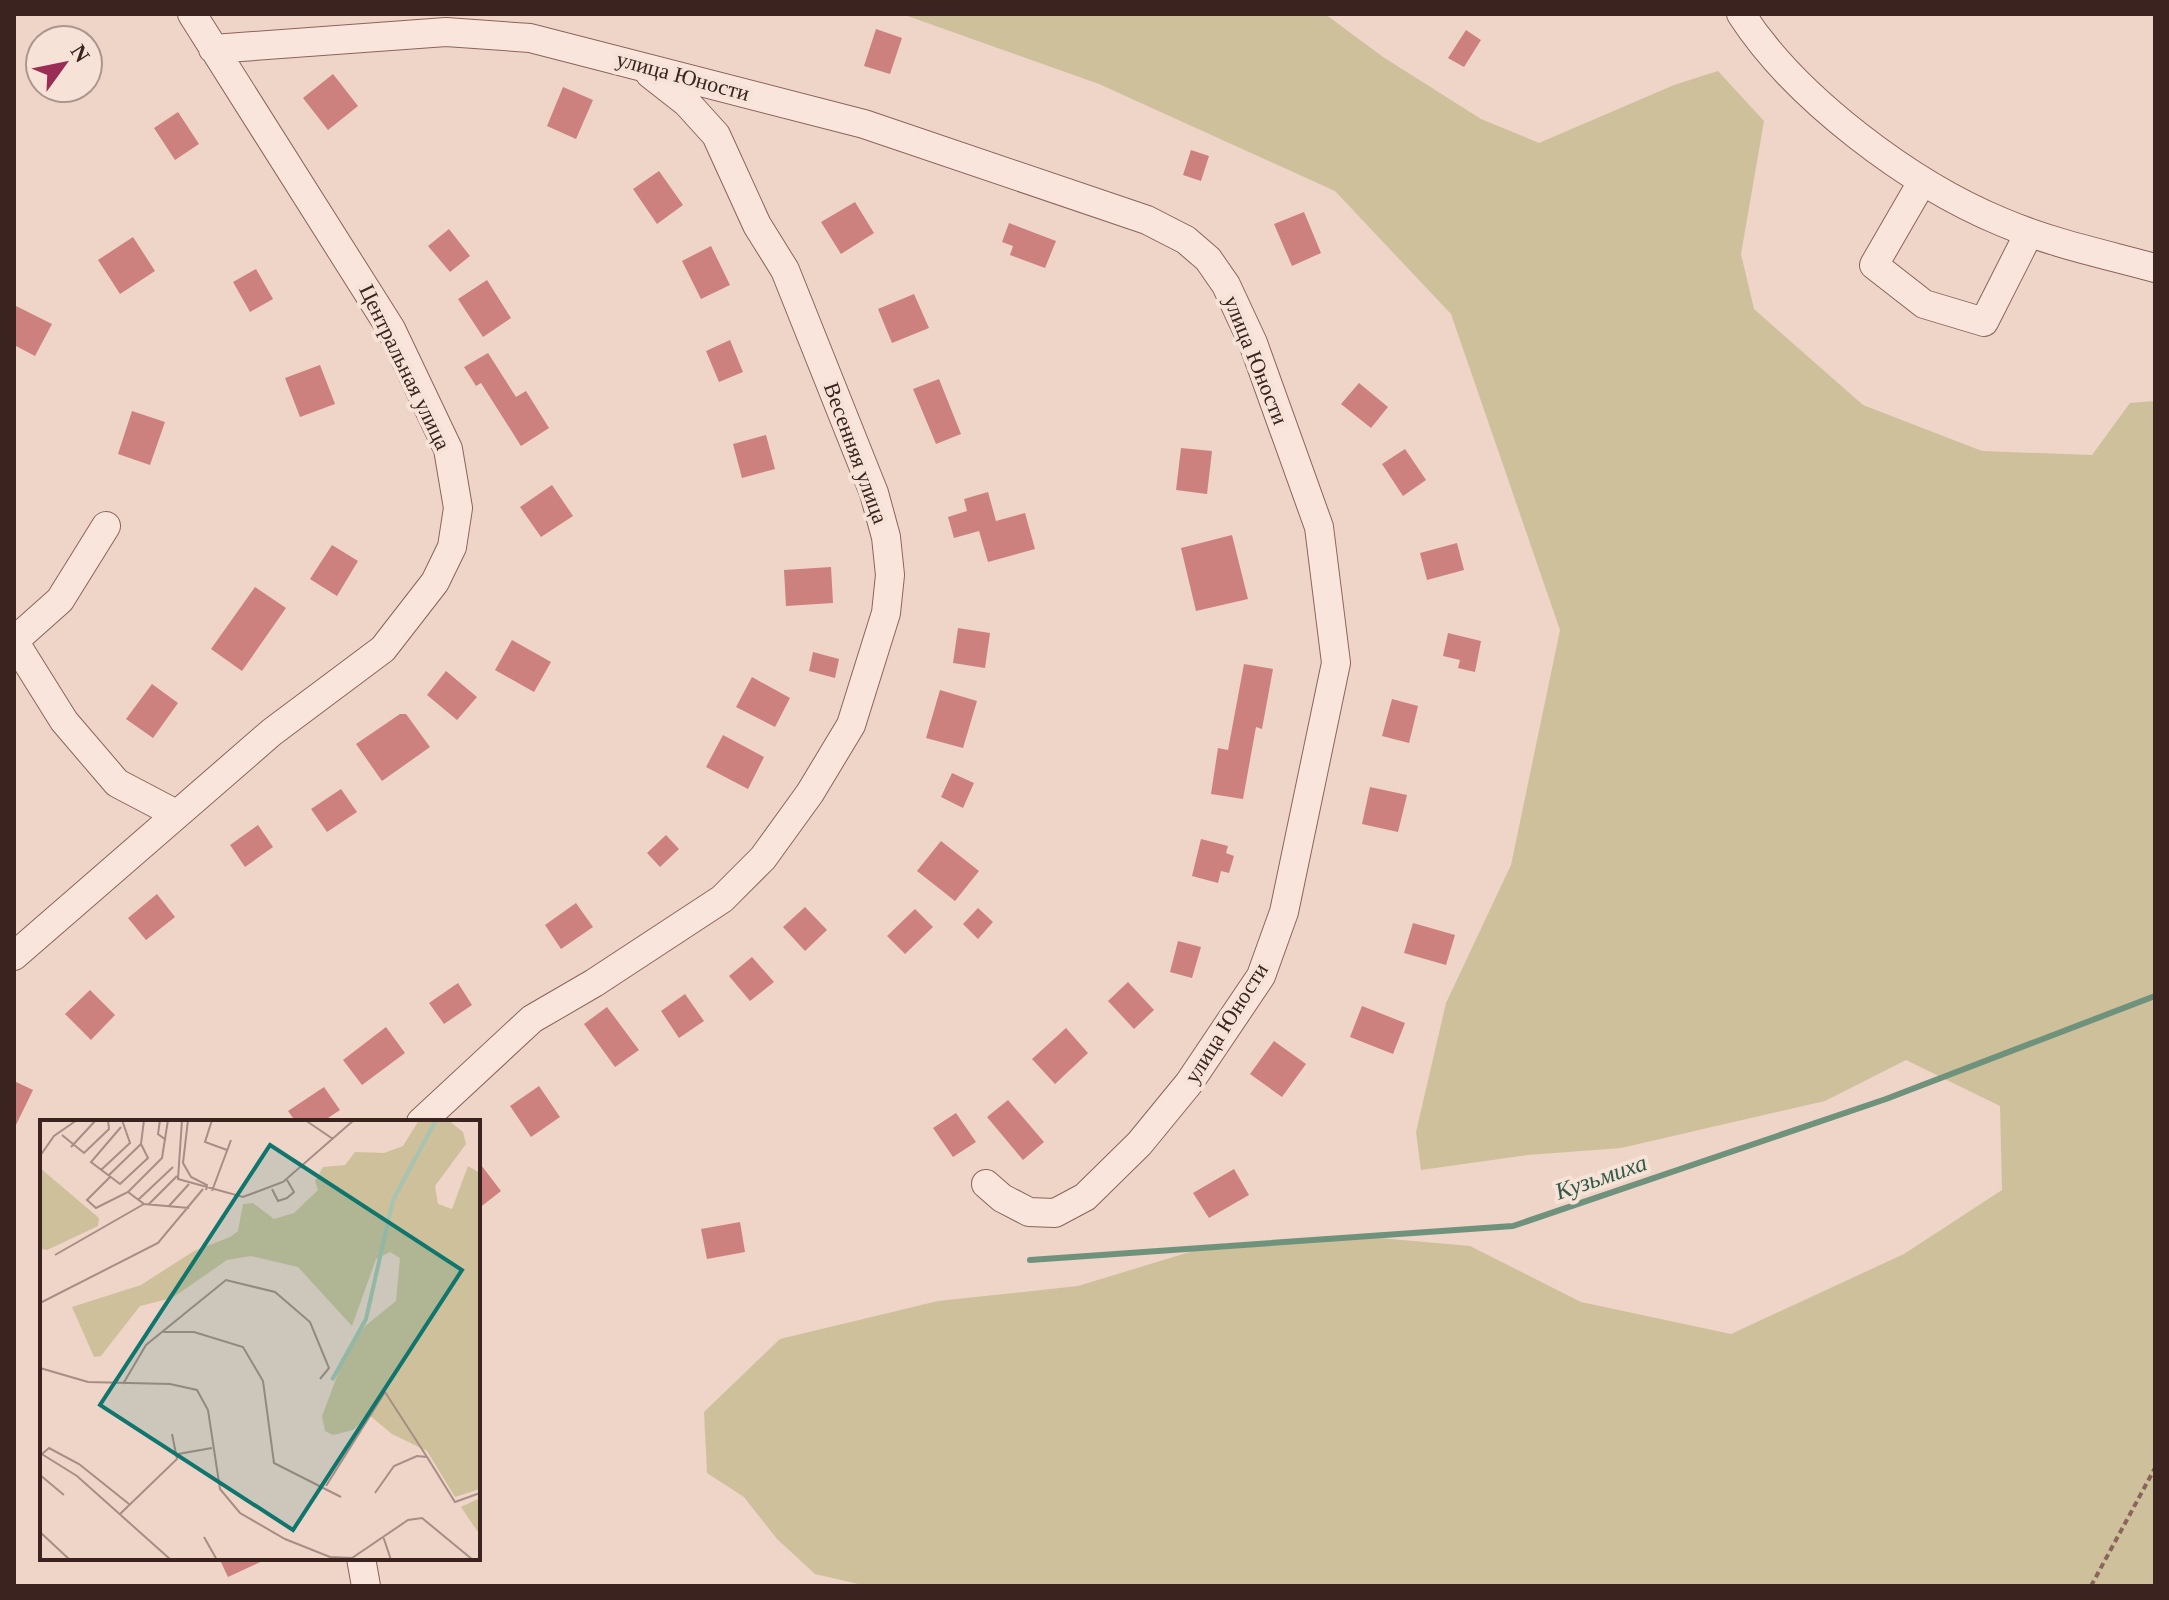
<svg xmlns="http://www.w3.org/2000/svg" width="2169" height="1600" viewBox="0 0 2169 1600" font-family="'Times New Roman',serif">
<rect width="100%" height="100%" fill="#efd4c8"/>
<path fill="#cdc09b" d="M902,14H1325L1383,57L1481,119L1539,143L1674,85L1718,71L1764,121L1741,254L1754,309L1863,405L1982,451L2092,455L2130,403L2155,401V1586H867L815,1574L777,1539L744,1497L707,1473L704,1412L780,1339L938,1301L1078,1286L1203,1248L1368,1237L1470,1246L1581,1302L1731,1334L1904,1254L2002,1190L2000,1106L1906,1060L1825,1101L1621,1148L1528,1155L1421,1170L1416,1132L1446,1003L1511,865L1560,630L1451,314L1335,191L1099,84Z"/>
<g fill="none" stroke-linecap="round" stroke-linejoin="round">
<path stroke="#6f927c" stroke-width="6" d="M1030,1260L1513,1226L1886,1099L2155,996"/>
</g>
<path fill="#cd817e" d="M876,29L902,38L890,74L864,66Z
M1466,30L1481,40L1464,67L1448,58Z
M333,74L358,106L328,130L303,98Z
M563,87L593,100L576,139L547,126Z
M178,112L199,144L175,160L154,128Z
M1191,150L1209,156L1201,181L1183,175Z
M659,171L683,205L657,224L633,189Z
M855,202L874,233L841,254L821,222Z
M1304,212L1321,253L1292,266L1274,224Z
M1009,223L1056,241L1045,268L1010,255L1013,246L1002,242Z
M449,229L470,256L450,272L428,246Z
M133,237L155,271L120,294L98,260Z
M711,246L730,285L701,299L682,261Z
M256,269L273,299L250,312L233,282Z
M487,280L511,318L483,337L458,299Z
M914,294L929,328L892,343L878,309Z
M14,305L52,324L35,356L14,345Z
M730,340L743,372L719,382L706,351Z
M488,353L516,397L526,391L549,428L521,446L481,383L476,386L464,367Z
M320,365L335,404L300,417L285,378Z
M939,379L961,434L936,444L913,389Z
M1359,383L1388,407L1371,428L1341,404Z
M132,411L165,422L150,465L118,454Z
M766,435L775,469L742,478L733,444Z
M1181,448L1212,451L1207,494L1176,490Z
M1405,449L1426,480L1403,496L1382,464Z
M552,485L573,516L541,537L520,507Z
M988,492L996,521L1025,513L1035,549L988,562L979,531L954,538L948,517L967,511L964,499Z
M1232,535L1248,599L1196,611L1181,548Z
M1457,543L1464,570L1427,580L1420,553Z
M332,545L358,561L337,596L310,579Z
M831,567L833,603L786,606L784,570Z
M255,587L286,608L242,671L211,649Z
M958,628L990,633L985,668L953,663Z
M1448,633L1481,641L1475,672L1458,668L1460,660L1443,656Z
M512,640L551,662L534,692L495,670Z
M813,652L839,659L835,678L809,671Z
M1244,664L1273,669L1262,729L1256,727L1243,799L1211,794L1218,748L1228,750Z
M446,671L477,697L457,720L427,695Z
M752,677L790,698L775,727L736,707Z
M152,684L178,703L153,738L126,719Z
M940,690L977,701L963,748L926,738Z
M1392,699L1418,706L1409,743L1382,736Z
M400,714H406L430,747L382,781L356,744Z
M723,735L764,757L748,789L706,767Z
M952,773L974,783L963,808L941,797Z
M1370,787L1407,795L1398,832L1362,824Z
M341,789L357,812L327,832L311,809Z
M258,825L273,847L245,867L230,845Z
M666,835L679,849L660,867L647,853Z
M1201,839L1228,846L1226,853L1234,856L1229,873L1221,871L1218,883L1192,876Z
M941,841L979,871L955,901L917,871Z
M157,894L175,917L146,940L128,918Z
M576,903L593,927L561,949L545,925Z
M805,907L827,930L805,951L783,927Z
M978,908L993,922L978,939L963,924Z
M915,909L933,927L905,954L887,936Z
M1413,923L1455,935L1446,965L1404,953Z
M1178,941L1201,947L1192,978L1170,972Z
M752,957L774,982L750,1001L729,976Z
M1128,982L1154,1010L1134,1029L1108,1001Z
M458,983L472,1005L444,1024L429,1003Z
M90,990L115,1015L91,1040L65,1014Z
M685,994L704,1021L679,1038L661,1011Z
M1362,1006L1405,1023L1393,1054L1350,1037Z
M607,1007L639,1050L615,1067L584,1024Z
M386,1027L405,1053L362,1085L343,1060Z
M1066,1028L1088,1053L1055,1084L1032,1059Z
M1274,1041L1306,1064L1282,1097L1250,1074Z
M14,1081L33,1090L14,1129Z
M539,1086L560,1117L531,1137L510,1106Z
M324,1087L340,1110L322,1122H296L288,1111Z
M1008,1100L1044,1142L1023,1160L987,1117Z
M956,1113L976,1142L953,1157L933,1128Z
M478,1161L501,1191L478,1209Z
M1234,1169L1249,1195L1209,1218L1193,1193Z
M740,1222L745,1252L707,1259L701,1229Z
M219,1558H269L228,1577Z"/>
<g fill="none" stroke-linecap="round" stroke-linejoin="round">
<defs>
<path id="minor" d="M1741,14C1795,98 1910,184 2002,222C2051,243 2104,254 2155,268
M213,49L446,32L530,38L864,124L1147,220L1186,240L1208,259L1226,285L1253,343L1319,527L1336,663L1284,912L1261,976L1189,1083L1139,1144L1085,1197L1055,1213L1029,1212L1002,1198L986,1184
M1922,182L1874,265L1924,304L1984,322L2029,233
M14,641L64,721L117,783L176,814
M14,641L60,600L106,526
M14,956L272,732L383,649L435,582L452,547L458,508L448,449L391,329L192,14
M421,1122L532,1019L594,983L722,899L763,858L810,793L851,725L886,613L890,575L886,537L874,493L785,270L757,225L716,135L687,103L650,74
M361,1558L366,1586"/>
</defs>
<use href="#minor" stroke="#8b645c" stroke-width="30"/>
<path stroke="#8b645c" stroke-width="4" stroke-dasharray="6 4" stroke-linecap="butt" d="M2091,1586L2155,1468"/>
<use href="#minor" stroke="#f9e5db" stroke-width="28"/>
</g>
<g text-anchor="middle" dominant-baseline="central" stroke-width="8" stroke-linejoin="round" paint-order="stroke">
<g font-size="22" fill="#3b2320" stroke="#f6e2d7">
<text transform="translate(683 76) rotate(15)">улица Юности</text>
<text transform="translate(1256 360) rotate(68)">улица Юности</text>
<text transform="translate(405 367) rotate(64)">Центральная улица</text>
<text transform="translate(856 453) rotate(70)">Весенняя улица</text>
<text transform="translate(1226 1023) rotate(-58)">улица Юности</text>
</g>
<g font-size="24" font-style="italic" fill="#2f5b48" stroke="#f6e2d7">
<text transform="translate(1601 1177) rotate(-19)">Кузьмиха</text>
</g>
</g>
<g transform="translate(40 1120)">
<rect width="440" height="440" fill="#efd4c8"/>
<path d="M379,0H408L423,12L426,24L395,66L398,84L412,89L428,46L440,53V369L415,377L387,331L352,314L329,295L313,310L293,315L285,311L282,296L304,238L325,206L356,181L360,138L350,132L336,139L312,206L258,147L211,136L187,140L132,178L100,186L61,236L54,237L32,187L101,165L154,131L190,117L198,111L203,84L213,83L234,99L254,93L278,70L275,61L283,47L305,45L315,32L344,33L363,26ZM0,48L59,98L58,106L7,130L0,129ZM440,378V415L421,387Z" fill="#cdc09b"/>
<path fill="none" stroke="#a9c3b1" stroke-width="4" d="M292,260L326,199L353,80L396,0"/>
<path fill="none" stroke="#a78d85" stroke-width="2" d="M120,0L118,14L126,20M142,0L138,59L203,77L243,62L314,0M148,0L143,43L151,57L167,65L166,70M172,0L165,22L187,30M265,0L293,19M81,7L51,42L80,64L108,38L101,24L104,0M22,15L44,33L69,9L68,0M31,27L56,0M0,36L14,16L37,0M61,50L90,23L82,0M68,56L101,24M70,57L47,80L56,88L88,72L122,38L128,0M232,69L238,81L247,78L254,72L247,60M172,71L191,20M88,72L104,84L149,88M98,80L133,47M109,84L137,56M129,86L149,64M15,135L104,84M0,183L118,123L163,69M123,212H154L203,227L223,261L234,343L301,377M0,248L48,262L130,264L157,270L168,290L180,369L200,393L245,419L290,437L312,438L368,400L382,398L433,440M83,264L106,225L186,160L235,172L270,202L289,248L280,259M0,333L37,356L131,440M2,334L9,328L39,344L89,384M138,334L172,328M0,355L24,375M286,366L345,272L387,337M335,373L354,346L377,336L387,337L415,382L440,373M80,394L137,339L132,314M0,412L30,440M343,416L351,440M164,417L177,440"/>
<path fill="#0f766e" fill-opacity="0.15" stroke="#0f766e" stroke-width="4" d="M230,25L422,150L253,410L60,285Z"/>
<rect width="440" height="440" fill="none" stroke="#3b2320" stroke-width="4"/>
</g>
<rect width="2169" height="1600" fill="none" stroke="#3b2320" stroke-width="32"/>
<g transform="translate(64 64) rotate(57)"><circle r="38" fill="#f6e2d7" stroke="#ab968e" stroke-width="2"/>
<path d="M0-6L14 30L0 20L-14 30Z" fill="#9a2c56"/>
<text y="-12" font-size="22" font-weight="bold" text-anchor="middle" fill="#3b2320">N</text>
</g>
</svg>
